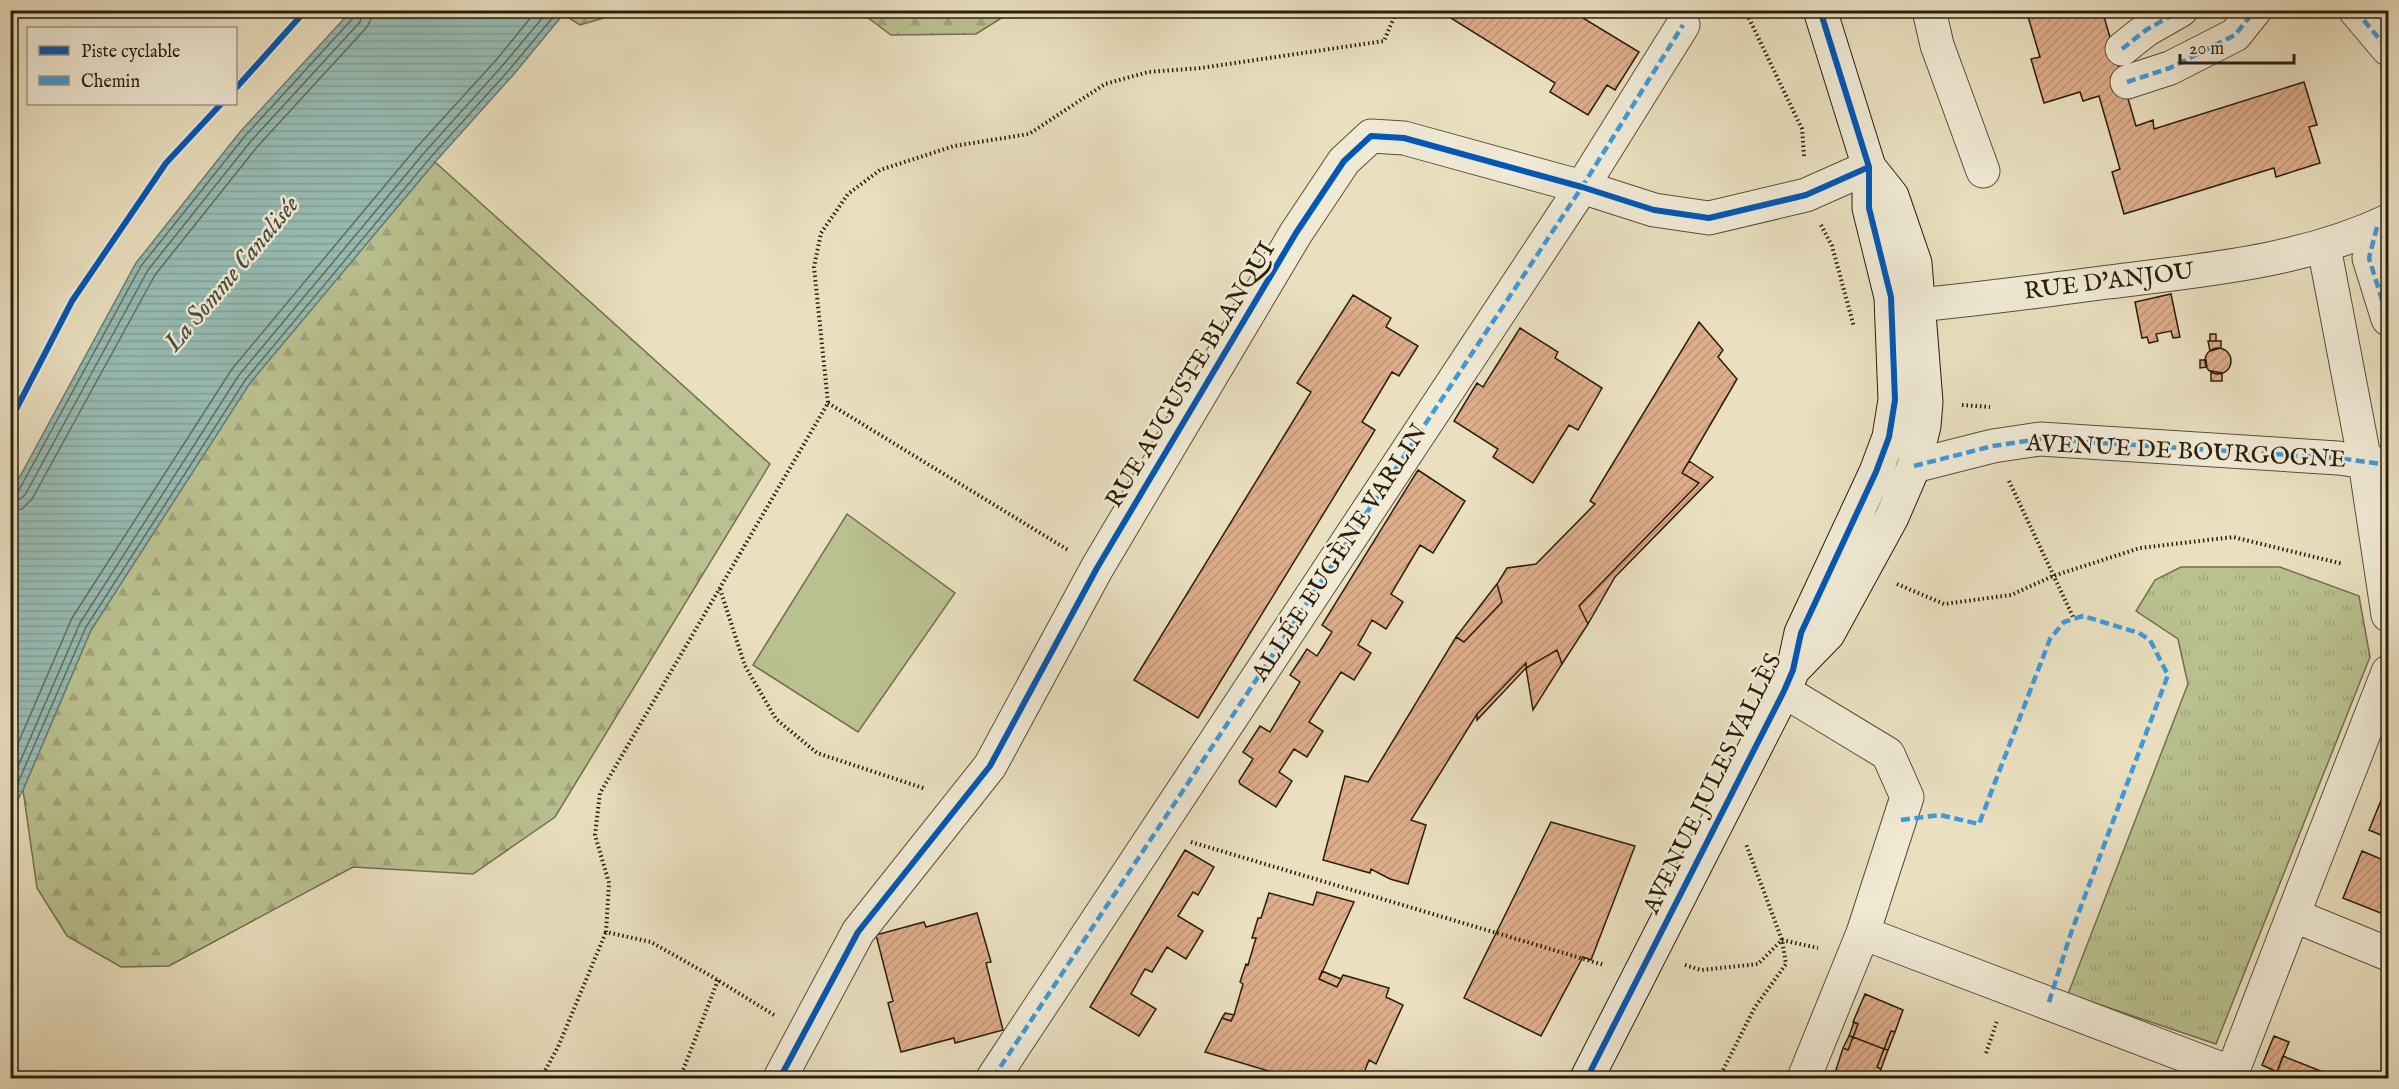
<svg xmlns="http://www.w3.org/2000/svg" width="2399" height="1089" viewBox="0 0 2399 1089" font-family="'IM FELL English',serif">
<defs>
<pattern id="grass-tufts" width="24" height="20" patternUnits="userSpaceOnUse" patternTransform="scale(1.5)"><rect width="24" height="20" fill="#bac190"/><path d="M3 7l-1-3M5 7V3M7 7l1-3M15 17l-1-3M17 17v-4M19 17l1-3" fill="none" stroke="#a0a57b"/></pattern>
<pattern id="forest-firs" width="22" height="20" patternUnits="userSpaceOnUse" patternTransform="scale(1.5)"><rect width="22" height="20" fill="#bac190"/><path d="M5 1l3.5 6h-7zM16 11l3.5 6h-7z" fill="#a0a57b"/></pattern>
<pattern id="water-rules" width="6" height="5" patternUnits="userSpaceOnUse" patternTransform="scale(1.5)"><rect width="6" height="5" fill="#98bdb5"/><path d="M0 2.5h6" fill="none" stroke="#83a29a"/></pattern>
<pattern id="building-hatch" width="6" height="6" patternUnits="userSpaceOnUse" patternTransform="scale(1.5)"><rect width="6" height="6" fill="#dead8a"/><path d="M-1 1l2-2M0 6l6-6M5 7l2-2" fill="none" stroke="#bf9476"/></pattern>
</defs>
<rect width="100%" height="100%" fill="#eae0c0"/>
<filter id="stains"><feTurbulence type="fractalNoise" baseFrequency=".00333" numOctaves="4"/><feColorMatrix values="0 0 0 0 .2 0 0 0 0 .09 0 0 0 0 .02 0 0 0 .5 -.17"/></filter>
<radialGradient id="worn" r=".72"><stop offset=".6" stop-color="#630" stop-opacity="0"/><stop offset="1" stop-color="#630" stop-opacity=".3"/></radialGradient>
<path fill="url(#grass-tufts)" stroke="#72704e" stroke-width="1.5" d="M2181,567H2280L2359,596L2370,657L2216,1044L2068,994L2188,684L2178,639L2136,611L2155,580Z"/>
<path fill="url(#forest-firs)" stroke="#72704e" stroke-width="1.5" d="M566,11V10L615,11L607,17L580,25L563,14Z
M859,11H1009L1008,14L976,34L891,35Z
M435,162L770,464L555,817L473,874L353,867L169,966L121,967L67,936L37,888L23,790L91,630L250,382Z"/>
<path fill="#bac190" stroke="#72704e" stroke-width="1.5" d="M847,514L955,593L858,732L753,665Z"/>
<path fill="url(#water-rules)" stroke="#6c7d71" stroke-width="1.5" d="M352,10L566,11L514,74L435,162L250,383L91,630L23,790L11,813V493L136,263L240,132Z"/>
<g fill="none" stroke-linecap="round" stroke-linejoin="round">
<path stroke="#616e60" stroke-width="1.5" d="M10,494L19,490L141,266L245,136L354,17L356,10
M10,502L18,500L25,495L148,270L251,141L360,22L363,10
M10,511L22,509L32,499L155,275L257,147L367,27L371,19L372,10
M10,762L72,618L232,369L417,147L497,59L537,10
M10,785L80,623L239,375L424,153L503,65L549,10
M10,801L86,627L246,379L430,158L509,70L559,10"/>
</g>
<path fill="url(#building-hatch)" stroke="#2a1e0c" stroke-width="1.5" d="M1438,10H1570L1639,52L1615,90L1607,85L1588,115L1550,92L1555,83Z
M2026,10H2102L2136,126L2153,120L2154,129L2304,82L2317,125L2309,127L2320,163L2276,177L2274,168L2124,214L2112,172L2120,169L2099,96L2083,101L2080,92L2044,103L2031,59L2040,57Z
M2171,294L2180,337L2173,338L2171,331L2156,334L2158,341L2149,343L2147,337L2142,338L2135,302Z
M1353,295L1391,318L1386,327L1418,346L1399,376L1392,372L1362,422L1375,430L1198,718L1134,680L1311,392L1297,383Z
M1699,322L1723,350L1718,357L1737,379L1682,473L1699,483L1579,606L1588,624L1562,664L1557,650L1526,668V663L1477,714L1411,820L1426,825L1408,884L1390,879L1371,869L1370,873L1323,860L1345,776L1368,782L1456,637L1464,642L1502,602L1497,584L1507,568L1536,564L1595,504L1590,501Z
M1520,328L1558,352L1555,358L1602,388L1578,430L1569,425L1533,483L1493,457L1498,449L1454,421L1477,383L1483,387Z
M2210,334H2216V341H2210Z
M2208,341H2221V348L2210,351Z
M2205 361a13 13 0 1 1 26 0a13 13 0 1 1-26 0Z
M2200,360H2206L2207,367L2200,368Z
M2211,371L2222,373V381H2211Z
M1689,461L1713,477L1615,577L1588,624L1579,606L1699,483L1682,473Z
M1418,470L1465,501L1433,553L1420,545L1391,594L1403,602L1386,629L1372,620L1358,645L1371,653L1354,680L1341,672L1309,722L1323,731L1307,757L1294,749L1279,772L1292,781L1276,807L1240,784L1239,781L1253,759L1243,752L1260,726L1270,732L1300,682L1290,675L1307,649L1317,656L1332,632L1322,625Z
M1497,584L1502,602L1464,642L1456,637Z
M1557,650L1562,664L1533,710L1526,668Z
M1526,663V668L1477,720V714Z
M2388,783V838L2369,830Z
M1551,822L1635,846L1591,960L1583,957L1541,1036L1464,998Z
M1185,850L1214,867L1198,895L1193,892L1178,916L1203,931L1186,959L1167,947L1152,972L1145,969L1131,994L1156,1009L1139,1036L1090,1007Z
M2362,851L2388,862V916L2343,898Z
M1317,892L1354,902L1319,979L1337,987L1343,975L1389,988L1386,997L1403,1005L1376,1064L1369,1060L1362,1078H1269L1272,1072L1205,1052L1222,1018L1231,1021L1234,1015L1243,984L1240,982L1246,964L1248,965L1256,938H1252L1258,918H1261L1269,893L1313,905Z
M977,913L991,962L986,963L1003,1030L955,1043L954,1038L901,1052L888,1003L893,1001L876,935L924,922L926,927Z
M1322,971L1341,979L1337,987L1319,979Z
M1865,994L1903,1010L1895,1032L1891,1031L1884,1049L1853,1037L1858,1024L1853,1022Z
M1225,1013L1234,1015L1231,1021L1222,1018Z
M1854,1022L1858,1024L1853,1037L1849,1036Z
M1891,1031L1895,1032L1888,1050L1884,1049Z
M1849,1036L1853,1037L1848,1050L1843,1048Z
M2274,1036L2289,1042L2277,1072L2262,1065Z
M1853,1037L1884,1049L1877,1067L1881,1069L1877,1078H1841L1834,1076L1843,1048L1848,1050Z
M1884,1049L1888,1050L1881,1069L1877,1067Z
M2283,1056L2318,1070L2315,1078H2293L2277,1072Z
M2318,1070L2340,1078H2315Z
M2277,1072L2293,1078H2274Z"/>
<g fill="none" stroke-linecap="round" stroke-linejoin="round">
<defs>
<path id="street" d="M1929,10L1937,45L1983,171
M2355,10L2388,49
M2122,49L2146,30L2181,10
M2127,82L2170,68L2235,35L2255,10
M2377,227L2369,258L2388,319
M2324,247L2365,462L2388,615
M1892,307C1965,302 2037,291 2109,282C2204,270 2301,262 2388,221
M1914,466L1993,446L2040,439L2338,458L2388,465
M1784,691L1888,754L1907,797L1863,933
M2293,915L2388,672
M780,1078L858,932L990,766L1097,568L1296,233L1344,161L1371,136L1404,138L1582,187L1654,210L1709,218L1806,195L1869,167
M993,1078L1582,187L1683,25
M1804,1078L1863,933L2232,1073
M2230,1078L2293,915L2388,954"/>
<path id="secondary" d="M1793,670L1828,634L1892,517L1914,466L1924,426L1926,402L1915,263L1892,196L1869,167
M1587,1078L1784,691L1793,670L1801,633L1876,472L1889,437L1895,400L1891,297L1869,208V167L1820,10"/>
</defs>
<use href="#street" stroke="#5a4e39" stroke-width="35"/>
<use href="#secondary" stroke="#2a1e0c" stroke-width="35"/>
<path stroke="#2a1e0c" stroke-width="4" stroke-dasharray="1.5 3" stroke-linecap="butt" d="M1745,10L1802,129L1804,156
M1821,225L1832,246L1854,327
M828,403L1068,550
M1962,405L1990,407
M2009,481L2074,619
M1897,584L1944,604L2011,595L2053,576L2140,548L2233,537L2343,564
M720,589L745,666L776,719L817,753L926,789
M1191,842L1604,965
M1685,965L1701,970L1758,964L1782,940L1818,948
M774,1015L711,976L651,942L606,932L609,883L595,835L600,793L828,403L814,267L821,233L848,194L880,170L954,146L1029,134L1105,84L1148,72L1201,68L1384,41L1397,10
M1986,1053L1997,1021
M541,1078L558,1047L606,932
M680,1078L718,980
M1719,1078L1755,1007L1786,964L1782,940L1746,844"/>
<use href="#street" stroke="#f1ebd6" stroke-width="33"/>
<use href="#secondary" stroke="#f1ebd6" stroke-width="33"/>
<path stroke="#3d9bde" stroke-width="4.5" stroke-dasharray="9 4.5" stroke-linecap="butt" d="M2355,10L2388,49
M2122,49L2146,30L2181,10
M2127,82L2170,68L2235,35L2255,10
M2377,227L2369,258L2388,319
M1914,466L1993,446L2040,439L2338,458L2388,465
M1901,820L1940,815L1979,824L2050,639L2064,622L2083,616L2139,633L2150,640L2168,675L2071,933L2048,1005
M993,1078L1582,187L1683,25"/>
<defs>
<path id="cycleway" d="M236,88L306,10
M10,421L72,301L166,163L221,104
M780,1078L858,932L990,766L1097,568L1296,233L1344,161L1371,136L1404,138L1582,187L1654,210L1709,218L1806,195L1869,167
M1587,1078L1784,691L1793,670L1801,633L1876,472L1889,437L1895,400L1891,297L1869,208V167L1820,10"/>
</defs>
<use href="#cycleway" stroke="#f1ebd6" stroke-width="10"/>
<use href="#cycleway" stroke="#0057b8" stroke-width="6"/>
</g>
<g text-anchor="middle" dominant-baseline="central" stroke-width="5" stroke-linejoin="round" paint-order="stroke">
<g font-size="24" fill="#2a1e0c" stroke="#f1ebd6">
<text transform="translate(2109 282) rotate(-7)">RUE D'ANJOU</text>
<text transform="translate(1191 375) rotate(-59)">RUE AUGUSTE BLANQUI</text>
<text transform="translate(2186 452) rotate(3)">AVENUE DE BOURGOGNE</text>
<text transform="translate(1340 553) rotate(-57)">ALLÉE EUGÈNE VARLIN</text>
<text transform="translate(1713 784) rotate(-64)">AVENUE JULES VALLÈS</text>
</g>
<g font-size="26" font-style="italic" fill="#4b4e3f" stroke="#f1ebd6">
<text transform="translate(232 274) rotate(-50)">La Somme Canalisée</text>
</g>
</g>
<rect width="2399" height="1089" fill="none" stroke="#eae0c0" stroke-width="36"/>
<rect x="12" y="12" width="2375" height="1065" fill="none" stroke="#2a1e0c" stroke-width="3"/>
<rect x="18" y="18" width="2363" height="1053" fill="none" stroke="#2a1e0c" stroke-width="1.5"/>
<rect x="27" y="27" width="210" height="78" fill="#f1ebd6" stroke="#a19985" stroke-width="1.5"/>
<rect x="39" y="46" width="30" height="9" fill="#0057b8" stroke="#a19985" stroke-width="1.5"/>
<text x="81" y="57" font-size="18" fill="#2a1e0c">Piste cyclable</text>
<rect x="39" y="76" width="30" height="9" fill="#3d9bde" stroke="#a19985" stroke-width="1.5"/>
<text x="81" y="87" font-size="18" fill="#2a1e0c">Chemin</text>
<path d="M2180 54v9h114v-9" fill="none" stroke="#2a1e0c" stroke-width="3"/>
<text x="2189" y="54" font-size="18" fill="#2a1e0c" stroke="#f1ebd6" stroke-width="4.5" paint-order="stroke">20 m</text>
<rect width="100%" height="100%" filter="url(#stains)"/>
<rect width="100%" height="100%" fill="url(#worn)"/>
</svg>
